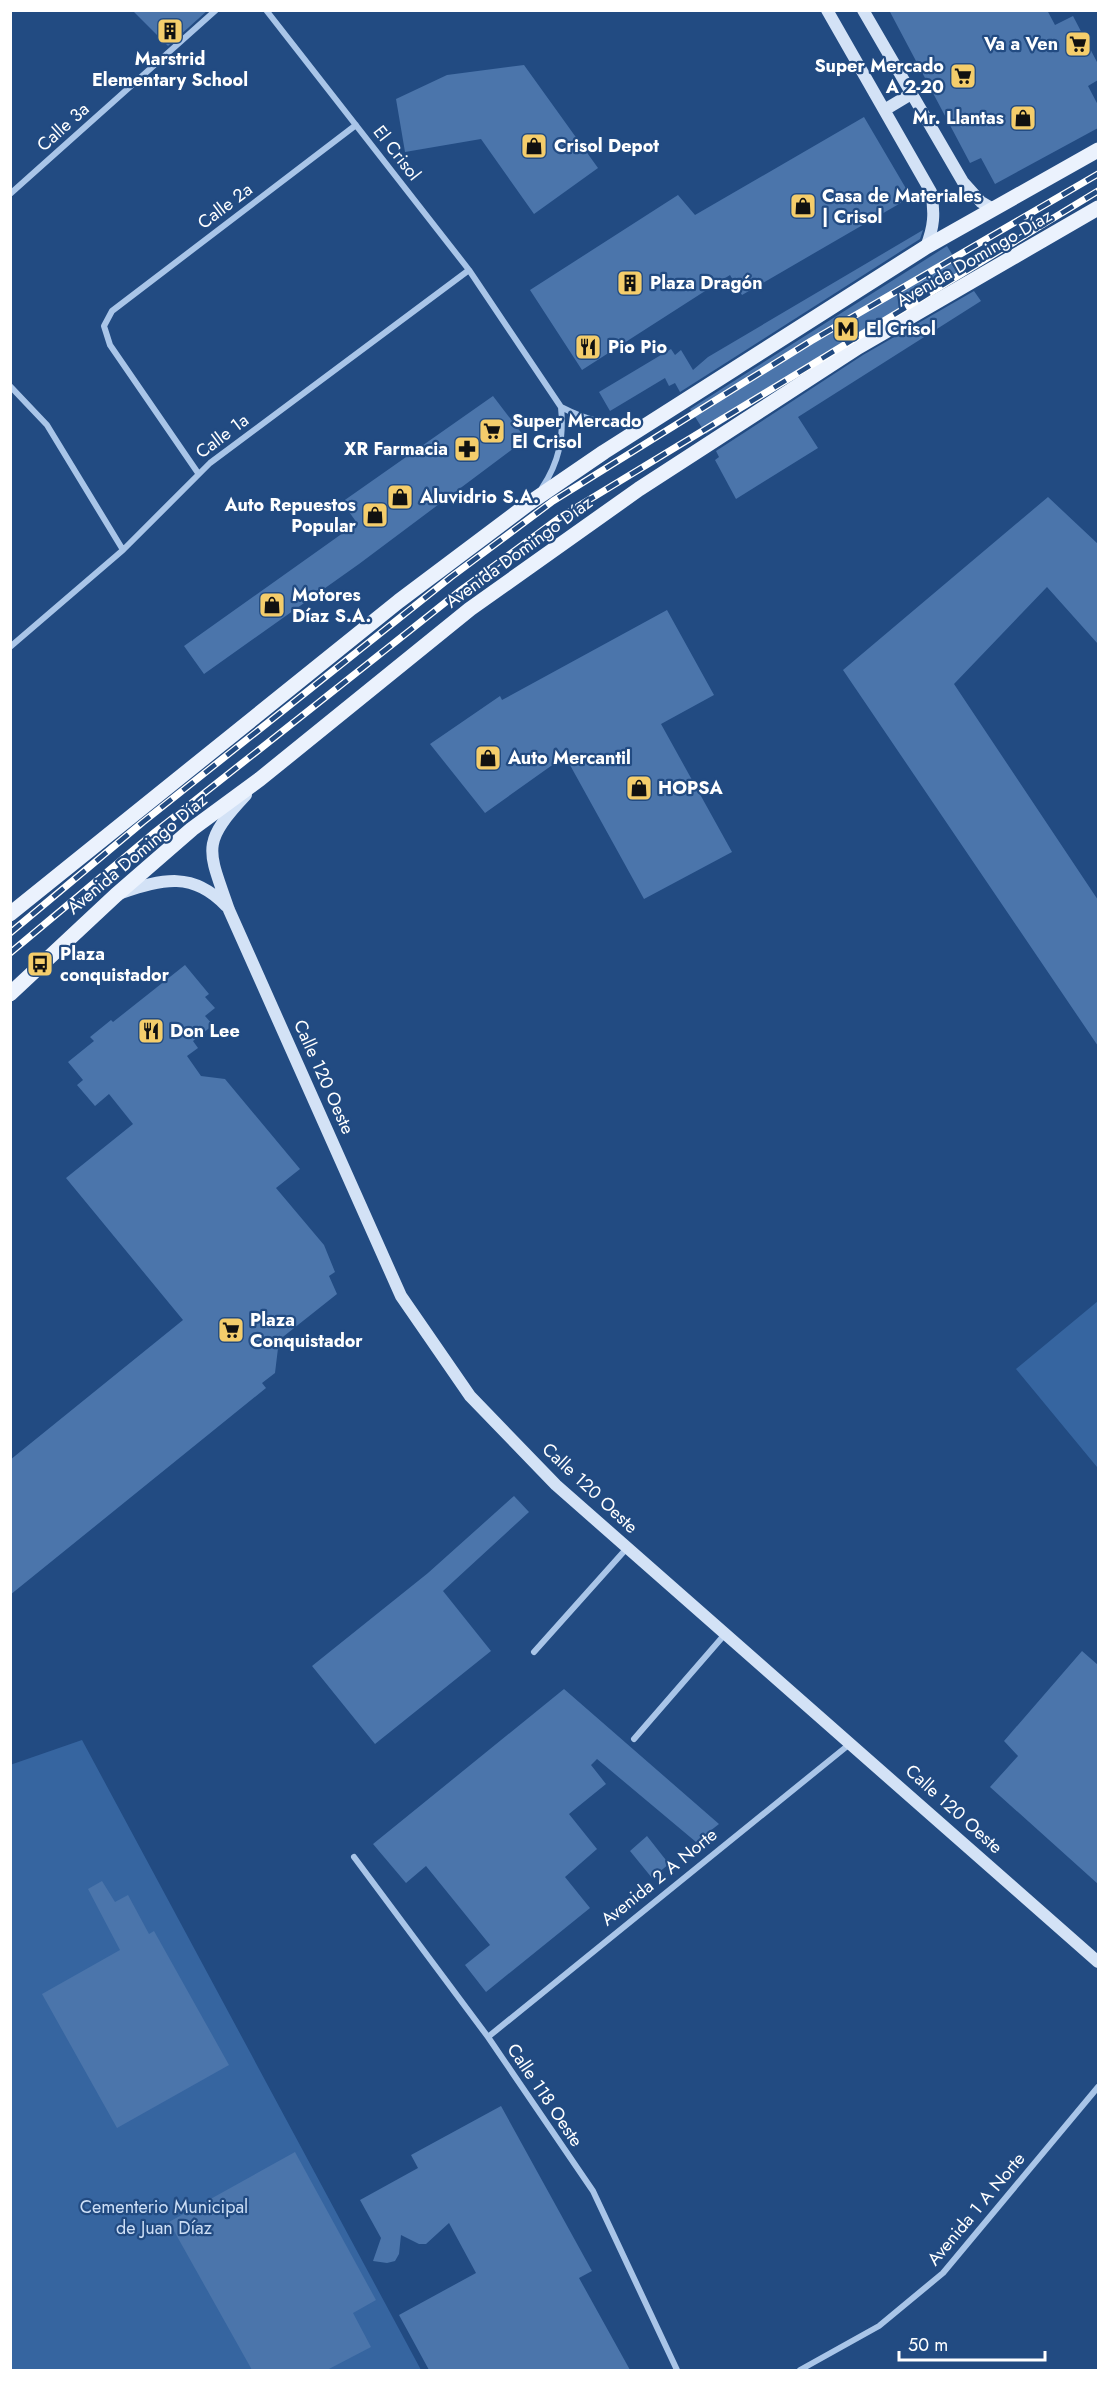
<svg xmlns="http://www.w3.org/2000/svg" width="1109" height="2381" viewBox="0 0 1109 2381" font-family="Jost,sans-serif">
<rect width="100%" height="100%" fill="#224b82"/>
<path fill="#3665a0" d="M1098,1301V1465L1097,1467L1016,1369Z
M82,1740L421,2370H11L10,1765Z"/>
<path fill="#4b75ab" d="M132,10H208L168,46Z
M889,10H1047L1055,25L1073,16L1098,64V80L1088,86L1098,105V128L995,184L981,158L970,163Z
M524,65L598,168L534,214L481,139L405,152L396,99L447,75Z
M864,117L911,197L742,295L730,275L582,370L530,290L678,195L695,215Z
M923,230L920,239L680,392L675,383L669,386L665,378L610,411L599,392L671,349L675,355L681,350L693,370L708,357Z
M947,246L964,274L853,339L706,434L690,409Z
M974,291L981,301L798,417L818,448L736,499L715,460L719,457L716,451L863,355Z
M493,396L526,439L359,564L204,674L184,646L357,523L342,502Z
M1048,497L1098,544V644L1047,587L954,684L1098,900V1046L843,670Z
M667,610L714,695L661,724L732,852L644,899L565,756L485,813L430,744L500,696L502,700Z
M185,965L209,994L205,997L215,1008L205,1016L213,1025L193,1041L198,1048L187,1056L201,1076L225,1079L300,1169L276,1188L324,1245L335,1272L329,1276L337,1294L279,1340L275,1373L262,1383L266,1388L10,1595V1460L183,1320L66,1178L133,1124L109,1094L95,1106L77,1085L83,1080L68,1062L94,1041L90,1037L111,1020L113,1022Z
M514,1496L529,1512L443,1591L491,1651L375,1744L312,1666L428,1573Z
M1082,1651L1098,1665V1884L990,1787L1018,1756L1004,1741Z
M564,1689L719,1824L696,1842L597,1759L591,1765L606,1784L569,1814L597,1849L565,1877L590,1908L486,1992L465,1965L490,1945L426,1866L406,1883L373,1844Z
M647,1836L669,1864L652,1878L630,1851Z
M102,1881L115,1902L128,1895L149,1934L154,1931L229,2065L117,2128L42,1994L120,1950L88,1889Z
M501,2106L592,2271L579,2278L630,2370H429L399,2315L476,2273L449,2223L426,2244H419L401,2235L399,2254L395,2261L387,2263L373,2261L381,2238L360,2200L418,2168L411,2155Z
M295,2152L376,2300L353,2313L371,2347L327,2370H252L169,2222Z"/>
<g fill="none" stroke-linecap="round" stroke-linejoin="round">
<path stroke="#a9c5e8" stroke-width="6" d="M266,10L469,270L561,407C588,421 611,427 642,422
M10,194L216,10
M10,386L47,425L123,550
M198,473L110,345L104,326L112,311L356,125
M542,488C559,462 564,438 561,407
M10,647L123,550L210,463L469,270
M534,1652L627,1548
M634,1739L726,1633
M354,1857L488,2037L593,2191L677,2370
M488,2037L851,1743
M800,2370L879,2326L943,2273L1098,2087"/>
<path stroke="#d3e2f6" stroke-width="12" d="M827,10L931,192C935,213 934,227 926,247
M863,10L963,182L981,202L993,209
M886,109L911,94
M246,795C200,844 208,849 229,910L401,1296L470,1396L556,1485L1098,1962
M121,893C163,879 193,871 226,906"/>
<path stroke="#ebf2fd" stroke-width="15" d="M10,914L399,601L528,504L604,452L926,247L1098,150
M10,994L116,895L192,829L260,779L470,609L639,489L858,347L1098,208"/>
<defs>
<path id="rail" d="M10,933L143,822L451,577L553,501L811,341L1098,174
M10,953L155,832L461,590L559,518L1098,191"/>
</defs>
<use href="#rail" stroke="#fff" stroke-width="7"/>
<use href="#rail" stroke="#224b82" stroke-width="4.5" stroke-dasharray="14" stroke-linecap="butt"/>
</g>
<defs>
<symbol id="building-square" viewBox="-11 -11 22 22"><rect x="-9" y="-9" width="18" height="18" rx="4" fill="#f4cd6b" stroke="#224b82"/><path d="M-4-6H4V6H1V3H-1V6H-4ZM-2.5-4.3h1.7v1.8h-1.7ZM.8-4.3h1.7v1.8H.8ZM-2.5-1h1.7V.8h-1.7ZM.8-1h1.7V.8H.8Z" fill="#111"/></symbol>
<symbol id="supermarket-square" viewBox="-11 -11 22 22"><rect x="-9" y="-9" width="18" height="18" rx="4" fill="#f4cd6b" stroke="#224b82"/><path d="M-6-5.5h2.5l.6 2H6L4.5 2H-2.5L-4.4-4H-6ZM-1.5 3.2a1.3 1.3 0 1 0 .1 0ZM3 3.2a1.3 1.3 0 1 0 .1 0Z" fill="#111"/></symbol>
<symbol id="shop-square" viewBox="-11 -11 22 22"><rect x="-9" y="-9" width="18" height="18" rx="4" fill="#f4cd6b" stroke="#224b82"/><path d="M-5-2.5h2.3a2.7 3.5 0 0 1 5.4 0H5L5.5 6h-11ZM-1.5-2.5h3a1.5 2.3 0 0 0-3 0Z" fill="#111"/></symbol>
<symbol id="metro-square" viewBox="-11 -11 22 22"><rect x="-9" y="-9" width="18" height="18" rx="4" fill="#f4cd6b" stroke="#224b82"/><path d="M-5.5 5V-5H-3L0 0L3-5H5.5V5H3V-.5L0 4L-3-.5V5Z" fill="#111"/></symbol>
<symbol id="restaurant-square" viewBox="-11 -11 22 22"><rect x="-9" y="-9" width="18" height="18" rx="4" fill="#f4cd6b" stroke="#224b82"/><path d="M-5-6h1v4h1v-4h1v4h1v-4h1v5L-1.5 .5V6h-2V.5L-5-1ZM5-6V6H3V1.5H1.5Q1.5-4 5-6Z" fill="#111"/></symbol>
<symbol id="pharmacy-square" viewBox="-11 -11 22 22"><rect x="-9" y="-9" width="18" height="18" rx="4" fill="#f4cd6b" stroke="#224b82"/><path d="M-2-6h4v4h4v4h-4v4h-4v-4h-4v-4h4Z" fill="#111"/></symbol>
<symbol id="bus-square" viewBox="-11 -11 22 22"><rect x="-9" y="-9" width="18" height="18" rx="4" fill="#f4cd6b" stroke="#224b82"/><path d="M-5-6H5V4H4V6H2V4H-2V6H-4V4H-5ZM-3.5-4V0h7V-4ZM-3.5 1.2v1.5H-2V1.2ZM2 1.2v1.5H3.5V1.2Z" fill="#111"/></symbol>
</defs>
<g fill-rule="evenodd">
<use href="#building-square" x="155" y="16" width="30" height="30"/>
<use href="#supermarket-square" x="1063" y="29" width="30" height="30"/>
<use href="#supermarket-square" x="948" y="61" width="30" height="30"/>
<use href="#shop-square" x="1008" y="103" width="30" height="30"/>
<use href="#shop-square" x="519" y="131" width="30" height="30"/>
<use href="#shop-square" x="788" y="191" width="30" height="30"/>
<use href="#building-square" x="615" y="268" width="30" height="30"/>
<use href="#metro-square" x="831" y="314" width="30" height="30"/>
<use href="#restaurant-square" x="573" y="332" width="30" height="30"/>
<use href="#supermarket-square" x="477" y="416" width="30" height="30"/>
<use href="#pharmacy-square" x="452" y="434" width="30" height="30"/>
<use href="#shop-square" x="385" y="482" width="30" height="30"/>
<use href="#shop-square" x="360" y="500" width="30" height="30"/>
<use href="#shop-square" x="257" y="590" width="30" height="30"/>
<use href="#shop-square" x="473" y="743" width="30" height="30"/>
<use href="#shop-square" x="624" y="773" width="30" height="30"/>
<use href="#bus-square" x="25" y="949" width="30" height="30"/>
<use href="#restaurant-square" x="136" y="1016" width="30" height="30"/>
<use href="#supermarket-square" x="216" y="1315" width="30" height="30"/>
</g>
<g text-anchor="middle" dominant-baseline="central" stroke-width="4.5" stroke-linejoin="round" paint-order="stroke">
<g font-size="18" font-weight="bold" fill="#fff" stroke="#224b82" text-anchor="start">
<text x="1058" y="44" text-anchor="end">Va a Ven</text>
<text x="170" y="59" text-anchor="middle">Marstrid<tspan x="170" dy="21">Elementary School</tspan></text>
<text x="944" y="66" text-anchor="end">Super Mercado<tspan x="944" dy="21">A 2-20</tspan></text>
<text x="1004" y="118" text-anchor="end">Mr. Llantas</text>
<text x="554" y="146">Crisol Depot</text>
<text x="822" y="196">Casa de Materiales<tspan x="822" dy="21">| Crisol</tspan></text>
<text x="650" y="283">Plaza Dragón</text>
<text x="866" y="329">El Crisol</text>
<text x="608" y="347">Pio Pio</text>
<text x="512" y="421">Super Mercado<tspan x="512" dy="21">El Crisol</tspan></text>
<text x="448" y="449" text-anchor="end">XR Farmacia</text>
<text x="420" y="497">Aluvidrio S.A.</text>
<text x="356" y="505" text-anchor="end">Auto Repuestos<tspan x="356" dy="21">Popular</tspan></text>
<text x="292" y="595">Motores<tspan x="292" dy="21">Díaz S.A.</tspan></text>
<text x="508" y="758">Auto Mercantil</text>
<text x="658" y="788">HOPSA</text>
<text x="60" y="954">Plaza<tspan x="60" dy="21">conquistador</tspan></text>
<text x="170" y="1031">Don Lee</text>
<text x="250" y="1320">Plaza<tspan x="250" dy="21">Conquistador</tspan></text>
</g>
<g font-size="18" fill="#fff" stroke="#224b82">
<text transform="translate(63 127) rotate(-42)">Calle 3a</text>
<text transform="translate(397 153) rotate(52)">El Crisol</text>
<text transform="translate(225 206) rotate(-37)">Calle 2a</text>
<text transform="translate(974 258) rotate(-30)">Avenida Domingo Díaz</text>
<text transform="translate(222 436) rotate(-37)">Calle 1a</text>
<text transform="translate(519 552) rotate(-36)">Avenida Domingo Díaz</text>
<text transform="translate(137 854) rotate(-40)">Avenida Domingo Díaz</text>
<text transform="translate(324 1077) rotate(66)">Calle 120 Oeste</text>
<text transform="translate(590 1488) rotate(43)">Calle 120 Oeste</text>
<text transform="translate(954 1809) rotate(42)">Calle 120 Oeste</text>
<text transform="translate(659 1877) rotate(-39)">Avenida 2 A Norte</text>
<text transform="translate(545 2095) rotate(56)">Calle 118 Oeste</text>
<text transform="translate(976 2209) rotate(-50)">Avenida 1 A Norte</text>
</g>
<g font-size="18" fill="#cddff6" stroke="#224b82">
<text x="164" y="2207">Cementerio Municipal<tspan x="164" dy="21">de Juan Díaz</tspan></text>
</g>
</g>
<rect width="1109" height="2381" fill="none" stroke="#ffffff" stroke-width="24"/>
<path d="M899 2351v9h146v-9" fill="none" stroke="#ffffff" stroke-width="3"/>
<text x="908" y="2351" font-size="18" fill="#ffffff" stroke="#224b82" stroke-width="4.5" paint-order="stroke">50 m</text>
</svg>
